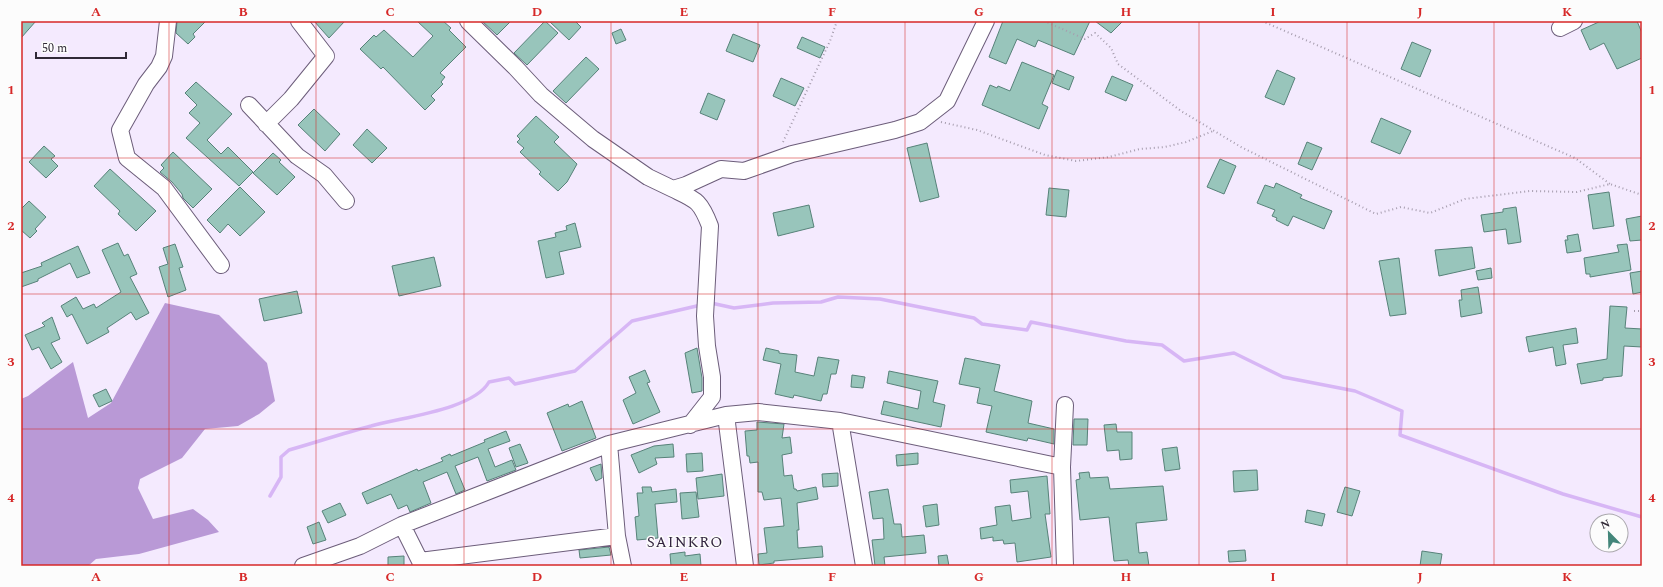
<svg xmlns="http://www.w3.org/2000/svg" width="1663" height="587" viewBox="0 0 1663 587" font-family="Spectral,serif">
<rect width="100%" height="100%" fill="#f4eafe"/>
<path fill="#b999d6" d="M165,303L219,315L267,363L275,401L259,414L238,426L205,429L182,458L140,479L138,488L153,519L193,509L208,520L219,532L139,554L96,559L88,566H21V399L28,396L73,362L88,418L111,403Z"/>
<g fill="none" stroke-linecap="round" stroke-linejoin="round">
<path stroke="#d7b6f5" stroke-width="3.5" d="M711,303L734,308L773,303L821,302L838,297L880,299L974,318L982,324L1027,330L1031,322L1126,341L1162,345L1184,361L1234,353L1283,377L1355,391L1402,411L1400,435L1563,494L1642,517
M270,496L281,477V457L289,450C317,442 344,433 371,426C402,417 473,410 489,382L509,378L515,384L575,371L632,321L701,305"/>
</g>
<path fill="#98c5bb" stroke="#578279" d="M21,21H36L21,38Z
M177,21H206L193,34L195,37L188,44L176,33Z
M314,21H345L329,38Z
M417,21H443L451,28L449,30L466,47L440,73L445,77L441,82L443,84L431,96L435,100L425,110L383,67L381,69L360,49L374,35L376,37L384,30L413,57L433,36Z
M482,21H511L497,35Z
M545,21L558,33L527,65L514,53Z
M549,21H575L581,27L569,40Z
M1003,21H1090L1074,55L1038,40L1035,47L1017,39L1006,64L989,57Z
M1095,21H1123L1111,33Z
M1601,21H1637L1642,33V58L1617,69L1604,43L1590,50L1581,30Z
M621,29L626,40L616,44L612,33Z
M733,34L760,45L753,62L726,51Z
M802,37L825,47L820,58L797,48Z
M1412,42L1431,50L1420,77L1401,69Z
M586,57L599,69L566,103L553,91Z
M1022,62L1054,75L1042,104L1048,107L1039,129L982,105L990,85L997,88L998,86L1010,91Z
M1057,70L1074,77L1069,90L1052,83Z
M1277,70L1295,78L1284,105L1265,97Z
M1112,76L1133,85L1126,101L1105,92Z
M781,78L804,88L795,106L773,96Z
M196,82L232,114L207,140L221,154L228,147L253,172L239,186L186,138L200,123L189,113L197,105L185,93Z
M708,93L725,100L717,120L700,113Z
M314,109L340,134L325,151L298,125Z
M536,116L559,137L554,142L577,164L567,182L558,191L539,174L541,172L520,152L524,148L517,142L520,139L517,136Z
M1381,118L1411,131L1400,154L1371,142Z
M367,129L387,148L372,163L353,145Z
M1307,142L1322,148L1312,170L1298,164Z
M927,143L939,197L920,202L907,148Z
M44,146L55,156L51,159L58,166L46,178L29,162Z
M173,152L212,189L193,208L183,198L182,194L172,182L160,172L164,168L161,165Z
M273,153L281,160L279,162L295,177L277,195L253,173Z
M1220,159L1236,166L1224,194L1207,187Z
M110,169L156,211L136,231L118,214L120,211L94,186Z
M1276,183L1302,195L1300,198L1332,211L1324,229L1293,216L1288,226L1276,220L1277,218L1272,216L1275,210L1257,203L1265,185L1274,188Z
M240,187L265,212L240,236L228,224L220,233L207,220Z
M1049,188L1069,190L1066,217L1046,215Z
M1609,192L1614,226L1593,229L1588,195Z
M29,201L46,217L35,229L37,231L30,238L21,230V209Z
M809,205L814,227L778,236L773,213Z
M1516,207L1521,242L1508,244L1506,229L1484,232L1481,215L1503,212V209Z
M1642,216V240L1630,241L1626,219Z
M575,223L581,247L559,252L564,274L546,278L538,241L556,237L555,233L567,230L566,226Z
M1578,234L1581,251L1567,253L1565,240H1568L1567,236Z
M118,243L124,256L128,254L137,274L130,277L149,313L136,320L131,312L107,328L109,332L87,344L72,314L67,317L61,306L76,297L83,309L94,304L96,308L121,292L102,250Z
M175,244L183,267L179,268L186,290L168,297L159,267L168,264L163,248Z
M1627,244L1631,270L1590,277V274H1586L1584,258L1619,252L1617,245Z
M78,246L90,273L77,278L70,263L38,279V281L21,287V273L42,266L41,263Z
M1472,247L1475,268L1439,276L1435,250Z
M434,257L441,286L399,296L392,266Z
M1399,258L1406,314L1390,316L1379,261Z
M1491,268L1492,278L1478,280L1476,271Z
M1642,271V292L1633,294L1630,273Z
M1478,287L1482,313L1461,317L1459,300H1462L1461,290Z
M297,291L302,313L264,321L259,299Z
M1610,306L1627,307L1625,328L1642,329V347L1624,346L1622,376L1603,378V380L1581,384L1577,364L1607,359Z
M52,317L60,339L51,343L62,362L51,369L39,347L32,350L25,335L45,326L42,323Z
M1576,328L1578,343L1563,345L1566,364L1556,366L1553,347L1529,352L1526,337Z
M697,348L702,378V391L692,393L685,353Z
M766,348L779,351V353L797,355L795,372L814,376L818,357L839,360L836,374H831L827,394H823L821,401L794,395L793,398L775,394L781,364L763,360Z
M965,358L1000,365L994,391L1032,401L1028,423L1054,429V444L1028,438L1027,441L986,432L992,406L977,403L980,388L959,384Z
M645,370L650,382L647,383L660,412L633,424L623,400L636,393L629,377Z
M889,371L938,381L933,402L945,405L941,427L881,414L884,401L918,409L921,391L887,383Z
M852,375L865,377L863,388L851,387Z
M106,389L112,401L99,407L93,395Z
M582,401L596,438L562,451L547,413L568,404L569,407Z
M1074,419H1088L1087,445H1073Z
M757,422L784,424L782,438L790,437L792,453L782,455L784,476L792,475L794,489H796L797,491L816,487L818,499L797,503L799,530H797L798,548L822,546L823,557L774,561V563L759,565L758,554L767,553L764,528L784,526L781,498L764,500L762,492H758V462L750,463L749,456H747L745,431L757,430Z
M1116,424L1117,432H1132V459L1120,460L1119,450L1107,451L1104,425Z
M506,431L510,441L488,449L495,467L512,460L516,470L487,481L478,457L455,466L465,490L456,494L447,472L423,482L431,503L410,512L407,505L398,509L391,494L367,504L362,493L417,469L418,471L443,461L441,458L450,454L451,456L485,442L484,440Z
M520,444L528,463L516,467L509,448Z
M673,444L674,457L655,458L657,464L639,473L631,455L654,446Z
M1177,447L1180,469L1165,471L1162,449Z
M702,453L703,471L687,472L686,454Z
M918,453V464L897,466L896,455Z
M601,464L602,478L596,481L590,468Z
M1257,470L1258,490L1234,492L1233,471Z
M1089,472L1090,478L1108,477L1110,489L1163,486L1167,520L1136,523L1139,553L1147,552L1149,566H1129L1128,560L1114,561L1109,517L1080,520L1076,480L1080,479L1079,473Z
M838,473V486L823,487L822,474Z
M722,474L724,496L698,499L696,478Z
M1047,476L1050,514H1045L1051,557L1017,562L1015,543L1004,544L1003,540L993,541V537L981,539L980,528L997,525L995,507L1010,505L1012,521L1031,518L1028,491L1011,493L1010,480Z
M642,487H651L652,492L676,489L677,502L655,504L658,538L637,540L635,517L639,516L637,493H643Z
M1345,487L1360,491L1352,516L1337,512Z
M888,489L894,524H901L902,537L924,535L926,553L884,557L885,566H875L872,540L884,539L883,518L873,519L869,492Z
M696,492L699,517L682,519L680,493Z
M340,503L346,515L328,523L322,511Z
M937,504L939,525L926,527L923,506Z
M1307,510L1325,514L1322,526L1305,522Z
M319,522L326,540L313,544L307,527Z
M609,547L611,555L580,558L579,550Z
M1245,550L1246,561L1229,562L1228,551Z
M1422,551L1442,554L1440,566H1420Z
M685,552V556L700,554L701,566H671L670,554Z
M947,555L949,566H939L938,556Z
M404,556V566H388V557Z"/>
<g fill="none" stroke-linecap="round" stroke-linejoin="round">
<defs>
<path id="minor" d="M168,21L164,56L159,67L146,84L120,130L127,158L164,188L221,265
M468,21L515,67L541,95L593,139L648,177L673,189L686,185L721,169L744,171L792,154L895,130L920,122L947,101L986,21
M1560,28L1574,21
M249,105L297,156L324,175L346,201
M266,124L291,99L326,56L299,21
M673,189C696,200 700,200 710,226L705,316L707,346L712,377V397L690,425
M726,415L745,566
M840,421L864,566
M609,444L617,536L623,566
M402,525L420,561L421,566
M420,561L617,536
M303,566L360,546L402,525L609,444L726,415L758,412L840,421L1062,467
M1065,566L1062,467L1065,405"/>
</defs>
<use href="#minor" stroke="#6c5d7a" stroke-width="18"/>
<path stroke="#a69dae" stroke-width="2" stroke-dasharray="1 3" stroke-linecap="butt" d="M1044,21L1085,39L1095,33L1111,48L1118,64L1181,111L1241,147L1376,214L1401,207L1430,213L1465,199L1530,191L1577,192L1610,184L1642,195
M1262,21L1575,158L1610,184
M941,122L977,130L1045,155L1076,161L1109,157L1140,149L1165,147L1186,142L1213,131
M783,142L830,41L837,21
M1634,311H1642"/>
<use href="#minor" stroke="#fff" stroke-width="16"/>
</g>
<path fill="none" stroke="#d62828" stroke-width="1" stroke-opacity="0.55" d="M169,21V566M316,21V566M464,21V566M611,21V566M758,21V566M905,21V566M1052,21V566M1199,21V566M1347,21V566M1494,21V566M21,158H1642M21,294H1642M21,429H1642"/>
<g text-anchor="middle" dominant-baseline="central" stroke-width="3" stroke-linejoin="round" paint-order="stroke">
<g font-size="15" letter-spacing="1" fill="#342640" stroke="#fcfcfc">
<text x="685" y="542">SAINKRO</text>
</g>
</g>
<rect width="1663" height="587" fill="none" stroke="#fcfcfc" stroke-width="44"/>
<g transform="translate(1609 533) rotate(337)"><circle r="19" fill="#fcfcfc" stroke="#aaa8ad"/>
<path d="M0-3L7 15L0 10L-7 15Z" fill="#43867a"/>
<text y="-6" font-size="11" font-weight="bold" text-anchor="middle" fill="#302936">N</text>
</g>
<path d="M36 52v6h90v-6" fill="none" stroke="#302936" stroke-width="2"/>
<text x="42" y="52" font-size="12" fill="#302936" stroke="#fcfcfc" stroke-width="3" paint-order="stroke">50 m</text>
<rect x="22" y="22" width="1619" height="543" fill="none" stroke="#d62828" stroke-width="1.5"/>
<g font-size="13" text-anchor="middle" font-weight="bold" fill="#d62828">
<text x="96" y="16">A</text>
<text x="243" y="16">B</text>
<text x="390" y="16">C</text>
<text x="537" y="16">D</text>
<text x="684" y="16">E</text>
<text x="832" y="16">F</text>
<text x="979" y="16">G</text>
<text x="1126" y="16">H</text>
<text x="1273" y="16">I</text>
<text x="1420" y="16">J</text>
<text x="1567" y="16">K</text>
<text x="11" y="94">1</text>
<text x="1652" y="94">1</text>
<text x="11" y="230">2</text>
<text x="1652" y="230">2</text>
<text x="11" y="366">3</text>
<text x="1652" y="366">3</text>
<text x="11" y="502">4</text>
<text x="1652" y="502">4</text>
<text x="96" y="581">A</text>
<text x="243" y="581">B</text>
<text x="390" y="581">C</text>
<text x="537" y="581">D</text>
<text x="684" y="581">E</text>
<text x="832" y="581">F</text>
<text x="979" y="581">G</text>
<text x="1126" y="581">H</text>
<text x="1273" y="581">I</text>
<text x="1420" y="581">J</text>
<text x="1567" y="581">K</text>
</g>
</svg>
